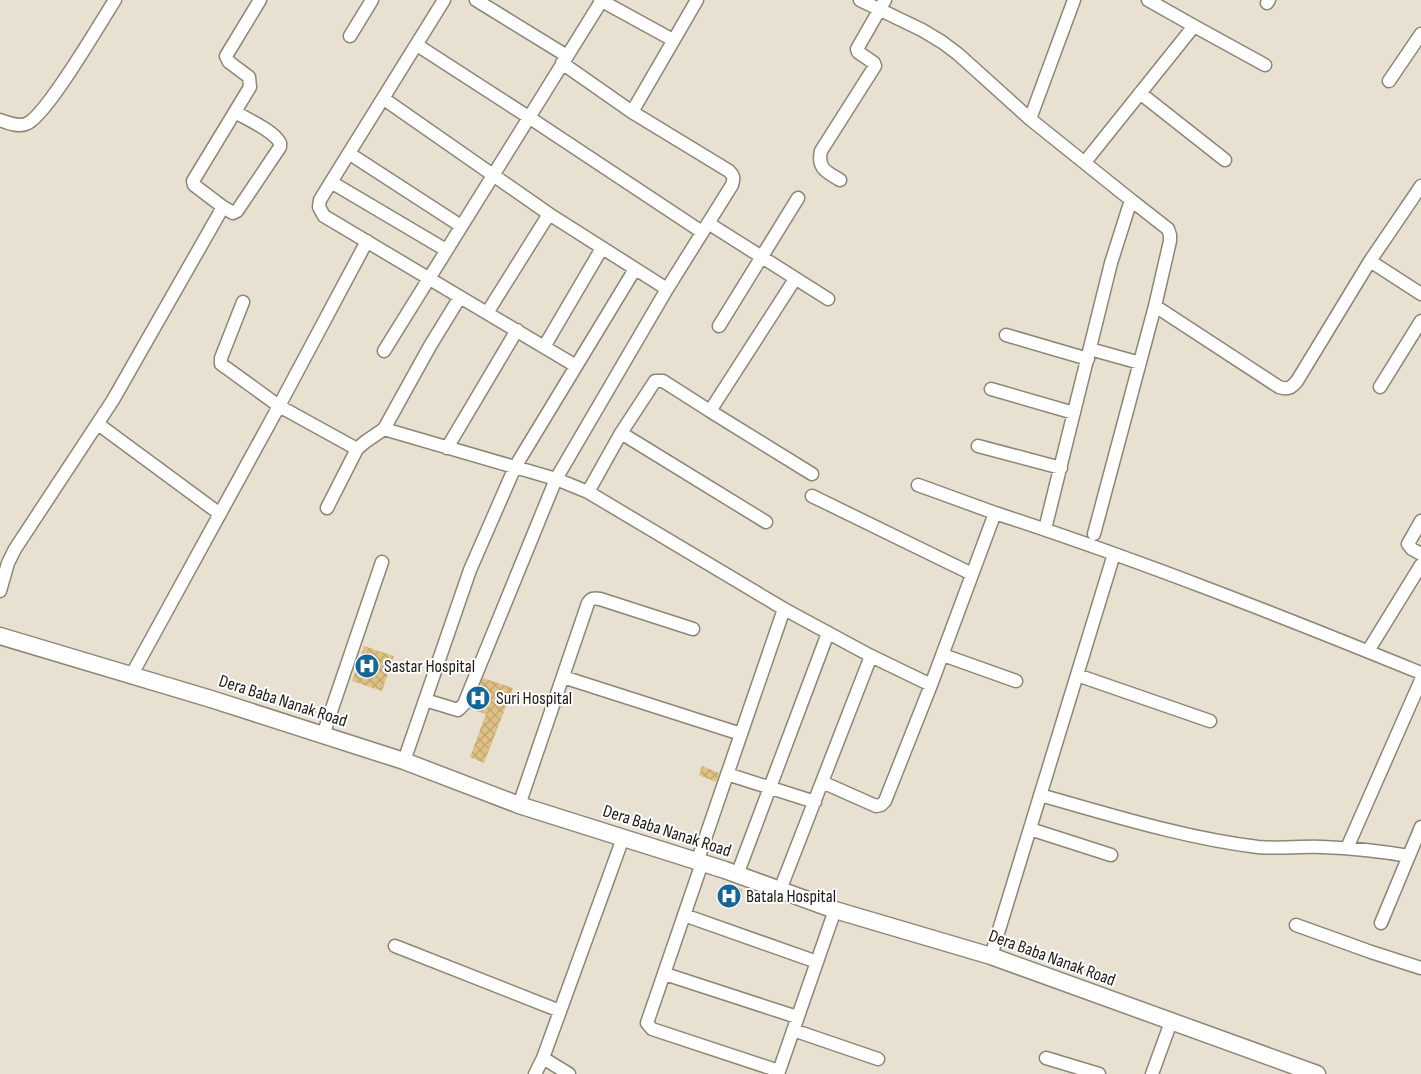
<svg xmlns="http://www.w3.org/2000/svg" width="1421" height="1074" viewBox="0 0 1421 1074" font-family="'Sofia Sans Condensed',sans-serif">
<defs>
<pattern id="building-cross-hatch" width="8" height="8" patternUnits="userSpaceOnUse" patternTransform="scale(1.25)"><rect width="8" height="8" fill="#dfc184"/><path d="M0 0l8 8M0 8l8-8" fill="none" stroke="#bfa571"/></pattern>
</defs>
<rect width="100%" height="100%" fill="#e8e0d0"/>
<path fill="url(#building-cross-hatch)" d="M364,646L394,656L382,691L352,681Z
M483,678L513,688L484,763L470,757L486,714L470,709Z
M702,766L719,773L716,782L699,775Z
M723,884L742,889L740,902L720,898Z"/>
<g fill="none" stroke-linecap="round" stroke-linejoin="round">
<defs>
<path id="minor" d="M444,0L331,182L320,200L319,207L324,216L576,366
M476,0L567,56
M600,0L673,40
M860,0L922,30L942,42L958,54L1030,119L1131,200L1111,263L1045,529
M1148,0L1194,26
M1267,3L1269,0
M350,36L372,0
M417,45L530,118L702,232
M1389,81L1421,34
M1140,93L1225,160
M384,99L549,214L667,289
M632,112L697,0
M1030,119L1074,0
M0,120C8,123 18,127 26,124C46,117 100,23 115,0
M350,154L461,226
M1085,162L1194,26L1265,65
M840,180C827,172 817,169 821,151L875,66L874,63L858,52L857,49L885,0
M331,182L446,250
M223,207L233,213L237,211L280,147V143C274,131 247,119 235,112
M708,223L828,299
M1370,261L1421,294
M243,302L221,358V364L279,406L357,449
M1155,306L1279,387C1288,390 1291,388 1297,381L1370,261L1421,186
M487,313L549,214
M719,326L798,198
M1006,335L1088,359
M544,347L602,248
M1090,349L1140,363
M384,351C456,234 530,117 602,0
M1380,387L1421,321
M991,389L1074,413
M710,411L812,474
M98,424L220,514
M384,429L556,479L588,492L784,609L871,656L931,685
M621,433L766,522
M978,446L1061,468
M447,448L517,330
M918,485L995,513
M588,492L621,433L655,381H663L710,411L795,279
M812,496L972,574
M327,508L357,449L365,442L384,429L430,346L460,297
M1421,521L1408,544L1412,549L1421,554
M1094,534L1155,306L1170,241V235L1168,229L1131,200
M0,591L8,563L15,549L113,400L223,207L194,185L193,181L250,87L249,77L229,62L226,56L260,0
M1368,651L1421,565
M943,655L1016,681
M1077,675L1210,721
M131,676L279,406L367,241
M563,677L741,734
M425,700L458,710L464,704L556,479L667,289L732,185C734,178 734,176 729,171L632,112L562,63
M323,735L382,562
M404,761L470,570L515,467L635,269
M727,774L815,802
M822,782L876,806L881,805L885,801L931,685L995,513C1139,560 1281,616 1421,673
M1040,795C1112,815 1184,838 1258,847C1279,849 1301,846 1322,847C1351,848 1380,851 1409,856
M519,805L588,603C591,598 594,598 600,599L693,629
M1030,829L1111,855
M1347,848L1421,680
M697,862L784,609
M702,863L647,1023L652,1029L779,1071
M737,875L828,633
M780,890L871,656
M684,915L817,962
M1381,923L1421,827
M1296,925L1371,952L1421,968
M395,946L560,1011
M991,956L1114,554
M665,974L797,1017
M793,1030L878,1059
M543,1058L569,1074
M1046,1058L1099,1074
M535,1074L543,1058L623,838
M778,1074L835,910
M1152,1074L1171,1022"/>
<path id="major" d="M0,636L211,699L404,761L519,805L725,870L835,910L991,956L1317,1074"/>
</defs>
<use href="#minor" stroke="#8d8677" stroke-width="15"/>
<use href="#major" stroke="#8d8677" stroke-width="19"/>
<use href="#minor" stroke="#fff" stroke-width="12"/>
<use href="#major" stroke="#fff" stroke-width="16"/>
</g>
<defs>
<symbol id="hospital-disc" viewBox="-11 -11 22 22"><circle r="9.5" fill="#156698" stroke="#fff"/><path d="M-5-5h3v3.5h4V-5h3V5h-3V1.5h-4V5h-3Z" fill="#fff"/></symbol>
</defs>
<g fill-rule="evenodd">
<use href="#hospital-disc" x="353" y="652" width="28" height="28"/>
<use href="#hospital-disc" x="464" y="684" width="28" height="28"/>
<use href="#hospital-disc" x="715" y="882" width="28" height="28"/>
</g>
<g text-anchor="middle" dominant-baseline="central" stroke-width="4" stroke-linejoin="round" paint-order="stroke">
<g font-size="18" fill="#1e1b15" stroke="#fff" text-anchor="start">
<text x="384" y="666">Sastar Hospital</text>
<text x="496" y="698">Suri Hospital</text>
<text x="746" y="896">Batala Hospital</text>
</g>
<g font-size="18" fill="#1e1b15" stroke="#fff">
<text transform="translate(283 701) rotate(18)">Dera Baba Nanak Road</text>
<text transform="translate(667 831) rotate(18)">Dera Baba Nanak Road</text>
<text transform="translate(1052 958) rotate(20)">Dera Baba Nanak Road</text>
</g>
</g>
</svg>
